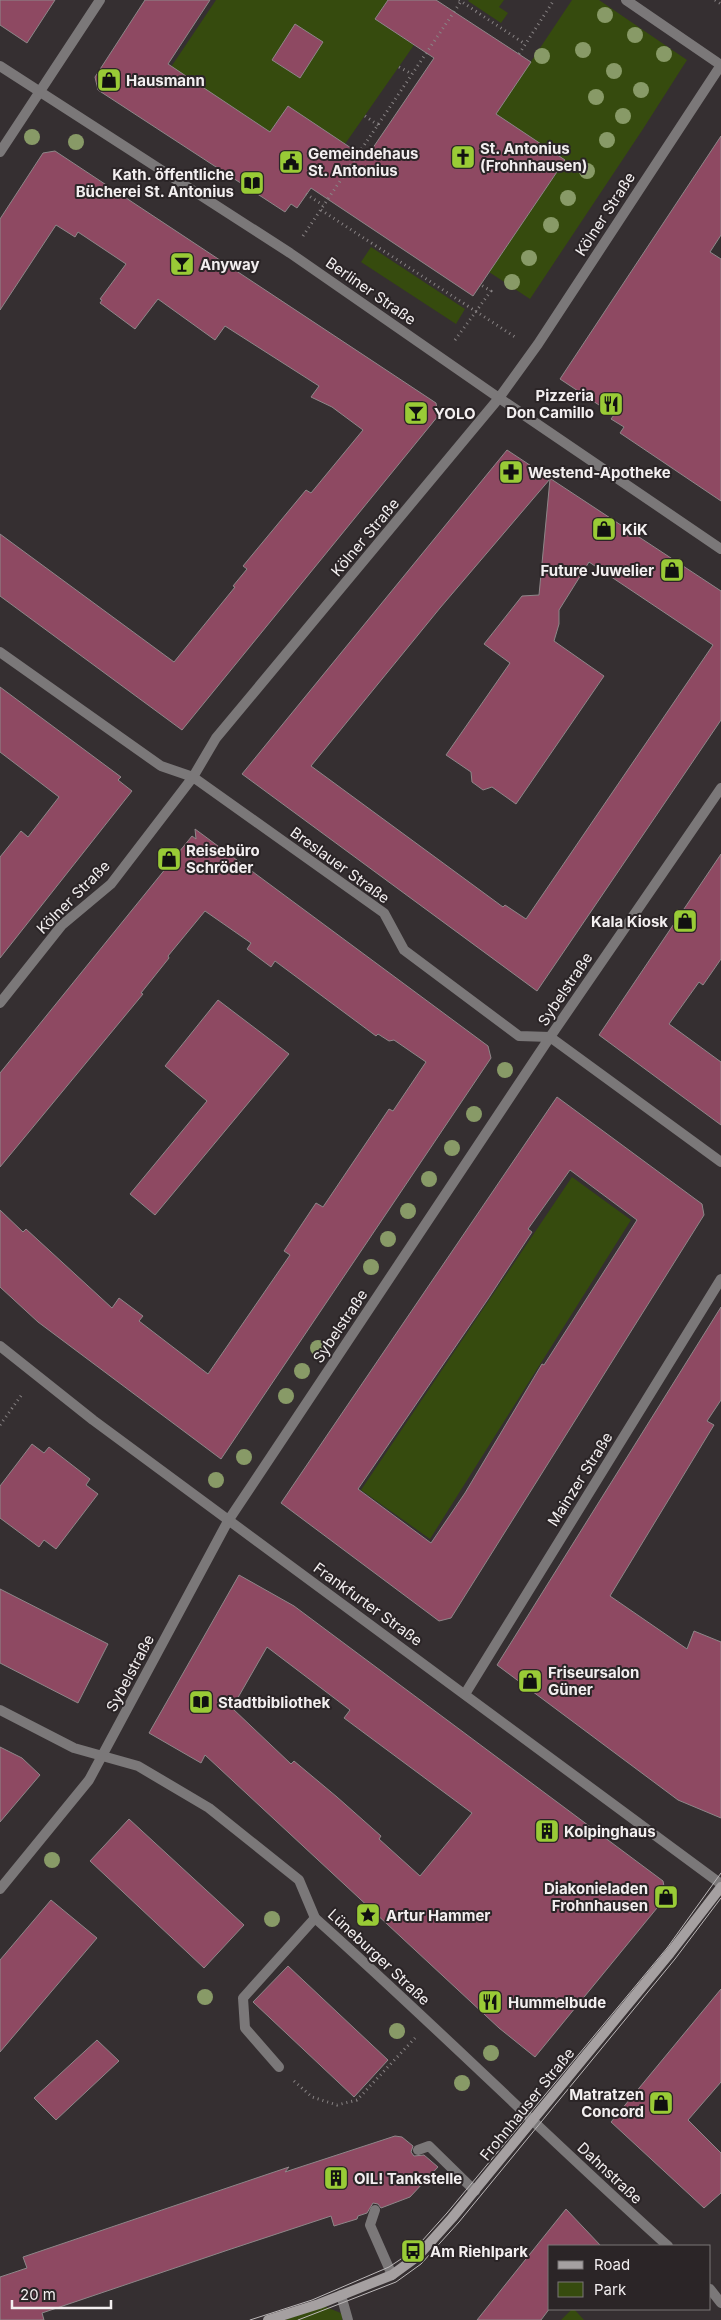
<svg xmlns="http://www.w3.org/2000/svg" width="721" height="2320" viewBox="0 0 721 2320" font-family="Inter,sans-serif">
<rect width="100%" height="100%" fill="#352f31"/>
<path fill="#364b0e" d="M216,0H388L375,19L414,45L345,144L288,106L270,132L171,67Z
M469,0H504L499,7L508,13L501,23L468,1Z
M572,0H599L687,60L643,129L530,299L489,272L565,160L496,114Z
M371,247L465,309L456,324L361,262Z
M572,1177L631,1220L430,1539L361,1490Z
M324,2306L343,2314L342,2320H285Z
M572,2309H574L584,2320H561Z"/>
<path fill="#8e4962" stroke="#8e8789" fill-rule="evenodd" d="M0,0H55L27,43L0,25Z
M145,0H210L168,64L270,132L288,106L366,158L434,58L375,19L388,0H436L531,62L496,114L565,160L473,296L311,188L297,208L291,204L285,212L98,90L95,77Z
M295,24L323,42L300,78L272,60Z
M721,136V235L710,252L721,259V501L620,433L624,427L611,419L614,415L560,379Z
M55,151L436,403L438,416L182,730L0,596V534L174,662L235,587L233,586L247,569L243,566L306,490L311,493L363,430L332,407L311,397L319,386L225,326L215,340L158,299L135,329L100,303L102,300L100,299L126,264L78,232L75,237L56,225L0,310V219L43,153Z
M507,450L721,591V720L537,991L242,774ZM550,479L539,595L522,596L484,644L510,663L446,755L471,772L472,782L483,790L492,787L516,804L604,676L554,641L559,624V610L589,562L713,645L526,919L505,905L503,907L311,766L440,608Z
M0,687L121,777L118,780L132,791L0,958V857L21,831L28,837L59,797L0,752Z
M195,829L488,1046L491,1058L221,1459L38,1322L0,1287V1210L23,1232L26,1229L112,1308L119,1298L143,1316L139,1321L208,1374L290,1255L284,1251L316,1203L323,1207L389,1109L393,1111L426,1062L394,1040L389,1041L378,1034L376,1036L275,961L271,967L247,949L251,943L205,911L168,956L169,958L141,993L143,994L0,1167V1073L192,836L196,839Z
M721,854V959L703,985L699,982L669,1024L721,1062V1125L599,1035Z
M218,1000L289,1054L155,1215L130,1194L207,1101L165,1066Z
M557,1097L702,1204L704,1215L451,1618L439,1621L281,1503ZM570,1170L637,1220L544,1365L542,1364L465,1493L431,1543L358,1489L488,1299L532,1232L528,1229Z
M721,1307V1400L707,1421L714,1425L610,1596L687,1649L694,1631L721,1642V1818L678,1800L497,1665Z
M32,1444L44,1453L49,1447L90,1479L86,1485L98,1494L56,1549L44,1540L39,1547L0,1518V1486Z
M239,1575L294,1606L663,1881L666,1897L535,2057L499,2028L205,1755L201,1763L149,1733ZM267,1647L350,1710L344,1718L472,1813L420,1876L379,1839L381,1836L337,1797L294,1761L291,1764L232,1708Z
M0,1589L108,1644L78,1703L0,1663Z
M0,1747L22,1758L40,1775L0,1822Z
M129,1819L244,1925L204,1968L90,1861Z
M51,1900L97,1938L0,2052V1960Z
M288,1966L388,2060L354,2097L253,2002Z
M721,1989V2082L688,2120L721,2153V2193L704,2208L611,2122Z
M97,2040L119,2061L56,2120L34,2098Z
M395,2136L402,2137L413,2146L411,2152L414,2156L424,2155L438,2167L410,2197L381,2208L378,2204L373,2203L367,2213L358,2216L357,2219L334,2226L331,2216L228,2250L42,2313L44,2320H0V2277L27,2268L23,2257L289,2167L285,2172Z
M566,2209L601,2246H550V2308L541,2320H477Z"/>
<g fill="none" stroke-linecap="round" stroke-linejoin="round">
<path stroke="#898485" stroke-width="3" stroke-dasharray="1 4" stroke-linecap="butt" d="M459,0L525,44
M715,0L721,4
M519,54L554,0
M399,67L412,74
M365,116L378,125
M306,194L323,205
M321,210L515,337
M303,236L462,0
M455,340L491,291L481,285
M0,1425L23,1393
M294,2081L312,2097L337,2105L357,2100L415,2038"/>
<path stroke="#7b7879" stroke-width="10" d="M626,0L721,65
M279,2067L245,2028L243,1998L315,1918
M418,2150L429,2146L475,2191
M375,2210L370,2225L392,2275"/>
<path stroke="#7b7879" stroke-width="10" d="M0,66L290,253L499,398L721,549
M0,152L100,0
M0,652L161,766L193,777L384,913L404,950L519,1036L550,1037L721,1162
M0,1003L62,925L111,884L193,777L216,738L499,398L538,344L721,65
M0,1346L93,1420L721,1884
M465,1694L721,1279
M0,1710L74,1748L138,1766L209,1808L299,1880L315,1918C435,2025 549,2139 668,2246
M0,1889L89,1780L228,1521L550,1037L721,788
M710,2289L721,2303
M341,2295L348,2320"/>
<path stroke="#a5a0a1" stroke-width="10" d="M268,2320L319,2304L392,2275L418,2256L452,2218L670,1953L721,1887"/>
<path stroke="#bcb8b9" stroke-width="1" d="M250,2320L312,2300L389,2267L413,2251L447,2213L667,1948L721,1873
M298,2320L396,2282L421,2264L459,2222L675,1959L721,1898"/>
</g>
<g fill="#889a67">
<circle cx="605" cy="15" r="8"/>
<circle cx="635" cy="35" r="8"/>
<circle cx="583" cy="50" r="8"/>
<circle cx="664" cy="54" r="8"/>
<circle cx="542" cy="56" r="8"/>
<circle cx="614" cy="71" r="8"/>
<circle cx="641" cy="90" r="8"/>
<circle cx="596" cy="97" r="8"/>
<circle cx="623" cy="116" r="8"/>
<circle cx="32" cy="137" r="8"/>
<circle cx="607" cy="140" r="8"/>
<circle cx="76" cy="142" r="8"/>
<circle cx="587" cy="171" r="8"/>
<circle cx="568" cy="198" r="8"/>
<circle cx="551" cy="225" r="8"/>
<circle cx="529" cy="258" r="8"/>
<circle cx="512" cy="282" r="8"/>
<circle cx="505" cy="1070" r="8"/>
<circle cx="474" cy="1114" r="8"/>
<circle cx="452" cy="1148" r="8"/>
<circle cx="429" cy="1179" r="8"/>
<circle cx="408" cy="1211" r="8"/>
<circle cx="388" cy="1239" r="8"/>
<circle cx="371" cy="1267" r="8"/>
<circle cx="318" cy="1348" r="8"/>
<circle cx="302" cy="1371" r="8"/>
<circle cx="286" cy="1396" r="8"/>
<circle cx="244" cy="1457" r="8"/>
<circle cx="216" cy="1480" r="8"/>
<circle cx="52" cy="1860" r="8"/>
<circle cx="272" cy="1919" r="8"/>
<circle cx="205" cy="1997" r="8"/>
<circle cx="397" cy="2031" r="8"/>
<circle cx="491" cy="2053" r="8"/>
<circle cx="462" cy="2083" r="8"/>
</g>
<defs>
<symbol id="shop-square" viewBox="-11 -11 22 22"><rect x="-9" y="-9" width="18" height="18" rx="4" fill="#99cb36" stroke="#2b2527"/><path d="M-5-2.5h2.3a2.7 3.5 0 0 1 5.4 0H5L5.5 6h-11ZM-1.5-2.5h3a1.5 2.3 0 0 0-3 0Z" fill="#111"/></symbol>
<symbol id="church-square" viewBox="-11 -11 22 22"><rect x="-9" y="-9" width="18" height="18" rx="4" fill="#99cb36" stroke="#2b2527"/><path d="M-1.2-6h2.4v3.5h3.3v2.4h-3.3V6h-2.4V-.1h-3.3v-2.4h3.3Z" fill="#111"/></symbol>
<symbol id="civic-square" viewBox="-11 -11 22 22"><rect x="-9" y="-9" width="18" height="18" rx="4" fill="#99cb36" stroke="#2b2527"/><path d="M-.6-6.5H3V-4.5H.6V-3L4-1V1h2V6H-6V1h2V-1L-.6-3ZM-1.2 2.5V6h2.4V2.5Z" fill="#111"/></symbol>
<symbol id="library-square" viewBox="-11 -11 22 22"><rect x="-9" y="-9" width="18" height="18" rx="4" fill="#99cb36" stroke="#2b2527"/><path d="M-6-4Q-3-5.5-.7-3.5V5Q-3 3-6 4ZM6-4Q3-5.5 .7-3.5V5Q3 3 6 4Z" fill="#111"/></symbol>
<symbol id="bar-square" viewBox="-11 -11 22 22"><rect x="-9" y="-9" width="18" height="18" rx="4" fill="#99cb36" stroke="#2b2527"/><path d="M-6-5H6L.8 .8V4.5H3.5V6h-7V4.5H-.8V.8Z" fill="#111"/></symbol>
<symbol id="restaurant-square" viewBox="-11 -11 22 22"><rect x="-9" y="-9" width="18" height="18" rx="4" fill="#99cb36" stroke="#2b2527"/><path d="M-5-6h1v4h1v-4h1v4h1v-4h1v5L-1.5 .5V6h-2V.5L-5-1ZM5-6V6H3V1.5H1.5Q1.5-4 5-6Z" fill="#111"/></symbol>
<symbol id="pharmacy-square" viewBox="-11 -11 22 22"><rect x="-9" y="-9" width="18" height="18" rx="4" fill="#99cb36" stroke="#2b2527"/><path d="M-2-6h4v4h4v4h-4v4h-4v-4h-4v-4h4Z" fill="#111"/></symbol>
<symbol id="building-square" viewBox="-11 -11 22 22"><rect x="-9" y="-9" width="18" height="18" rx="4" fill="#99cb36" stroke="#2b2527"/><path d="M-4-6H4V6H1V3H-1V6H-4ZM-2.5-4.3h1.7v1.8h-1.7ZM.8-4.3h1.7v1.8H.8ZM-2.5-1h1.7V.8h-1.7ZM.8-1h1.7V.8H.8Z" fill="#111"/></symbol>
<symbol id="sight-square" viewBox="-11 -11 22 22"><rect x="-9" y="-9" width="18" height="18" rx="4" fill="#99cb36" stroke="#2b2527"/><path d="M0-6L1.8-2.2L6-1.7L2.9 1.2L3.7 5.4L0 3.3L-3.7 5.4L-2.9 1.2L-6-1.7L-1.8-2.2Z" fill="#111"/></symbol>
<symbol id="bus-square" viewBox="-11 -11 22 22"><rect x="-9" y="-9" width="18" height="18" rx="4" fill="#99cb36" stroke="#2b2527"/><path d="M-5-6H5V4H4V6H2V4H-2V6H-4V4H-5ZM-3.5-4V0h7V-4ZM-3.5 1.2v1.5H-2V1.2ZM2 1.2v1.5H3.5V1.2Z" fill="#111"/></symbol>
</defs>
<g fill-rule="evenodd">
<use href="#shop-square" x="95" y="66" width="28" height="28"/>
<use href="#church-square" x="449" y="143" width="28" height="28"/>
<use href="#civic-square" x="277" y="148" width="28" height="28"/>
<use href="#library-square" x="238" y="169" width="28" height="28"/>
<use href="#bar-square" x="168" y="250" width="28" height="28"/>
<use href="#restaurant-square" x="597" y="390" width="28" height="28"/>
<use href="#bar-square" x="402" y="399" width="28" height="28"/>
<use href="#pharmacy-square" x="497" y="458" width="28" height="28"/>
<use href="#shop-square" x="590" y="515" width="28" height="28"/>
<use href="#shop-square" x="658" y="556" width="28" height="28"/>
<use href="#shop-square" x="155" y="845" width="28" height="28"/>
<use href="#shop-square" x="671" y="907" width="28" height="28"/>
<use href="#shop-square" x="516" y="1667" width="28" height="28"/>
<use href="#library-square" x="187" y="1688" width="28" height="28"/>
<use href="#building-square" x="533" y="1817" width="28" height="28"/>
<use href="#shop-square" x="652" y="1883" width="28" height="28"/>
<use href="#sight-square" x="354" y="1901" width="28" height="28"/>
<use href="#restaurant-square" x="476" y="1988" width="28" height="28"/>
<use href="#shop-square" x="647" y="2089" width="28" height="28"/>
<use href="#building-square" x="322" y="2164" width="28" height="28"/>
<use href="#bus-square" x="399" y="2237" width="28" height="28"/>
</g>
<g text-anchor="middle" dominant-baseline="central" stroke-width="4" stroke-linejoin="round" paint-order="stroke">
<g font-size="15" font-weight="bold" fill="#f3eff0" stroke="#2b2527" text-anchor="start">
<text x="126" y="80">Hausmann</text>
<text x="480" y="148">St. Antonius<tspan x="480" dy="17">(Frohnhausen)</tspan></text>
<text x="308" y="153">Gemeindehaus<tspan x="308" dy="17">St. Antonius</tspan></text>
<text x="234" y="174" text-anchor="end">Kath. öffentliche<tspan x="234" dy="17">Bücherei St. Antonius</tspan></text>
<text x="200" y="264">Anyway</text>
<text x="594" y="395" text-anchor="end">Pizzeria<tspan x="594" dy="17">Don Camillo</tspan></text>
<text x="434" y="413">YOLO</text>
<text x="528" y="472">Westend-Apotheke</text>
<text x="622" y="529">KiK</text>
<text x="654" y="570" text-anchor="end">Future Juwelier</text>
<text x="186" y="850">Reisebüro<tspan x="186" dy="17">Schröder</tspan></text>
<text x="668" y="921" text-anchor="end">Kala Kiosk</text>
<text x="548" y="1672">Friseursalon<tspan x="548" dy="17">Güner</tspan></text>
<text x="218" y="1702">Stadtbibliothek</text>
<text x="564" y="1831">Kolpinghaus</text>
<text x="648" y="1888" text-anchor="end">Diakonieladen<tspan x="648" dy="17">Frohnhausen</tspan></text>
<text x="386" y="1915">Artur Hammer</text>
<text x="508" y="2002">Hummelbude</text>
<text x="644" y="2094" text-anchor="end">Matratzen<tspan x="644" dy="17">Concord</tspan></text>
<text x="354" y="2178">OIL! Tankstelle</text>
<text x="430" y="2251">Am Riehlpark</text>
</g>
<g font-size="15" fill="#f3eff0" stroke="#2b2527">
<text transform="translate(605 214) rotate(-57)">Kölner Straße</text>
<text transform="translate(371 291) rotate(35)">Berliner Straße</text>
<text transform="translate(365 537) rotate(-50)">Kölner Straße</text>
<text transform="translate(340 865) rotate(36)">Breslauer Straße</text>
<text transform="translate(73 897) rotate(-45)">Kölner Straße</text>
<text transform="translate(565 989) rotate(-56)">Sybelstraße</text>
<text transform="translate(340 1326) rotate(-56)">Sybelstraße</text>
<text transform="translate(580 1479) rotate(-58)">Mainzer Straße</text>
<text transform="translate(368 1604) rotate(36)">Frankfurter Straße</text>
<text transform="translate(130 1673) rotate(-62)">Sybelstraße</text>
<text transform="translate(379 1957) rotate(43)">Lüneburger Straße</text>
<text transform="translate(527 2104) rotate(-51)">Frohnhauser Straße</text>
<text transform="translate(610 2173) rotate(43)">Dahnstraße</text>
</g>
</g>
<rect x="548" y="2245" width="162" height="65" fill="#2b2527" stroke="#7b7677"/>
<rect x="558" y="2261" width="25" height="8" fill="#a5a0a1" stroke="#7b7677"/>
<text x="594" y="2270" font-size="15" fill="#f3eff0">Road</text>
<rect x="558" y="2282" width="25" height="15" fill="#364b0e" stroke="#7b7677"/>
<text x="594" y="2295" font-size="15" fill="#f3eff0">Park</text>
<path d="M12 2300v8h99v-8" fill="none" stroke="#f3eff0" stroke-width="2.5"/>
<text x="20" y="2300" font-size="15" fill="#f3eff0" stroke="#2b2527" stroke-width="4" paint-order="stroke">20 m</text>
</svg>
